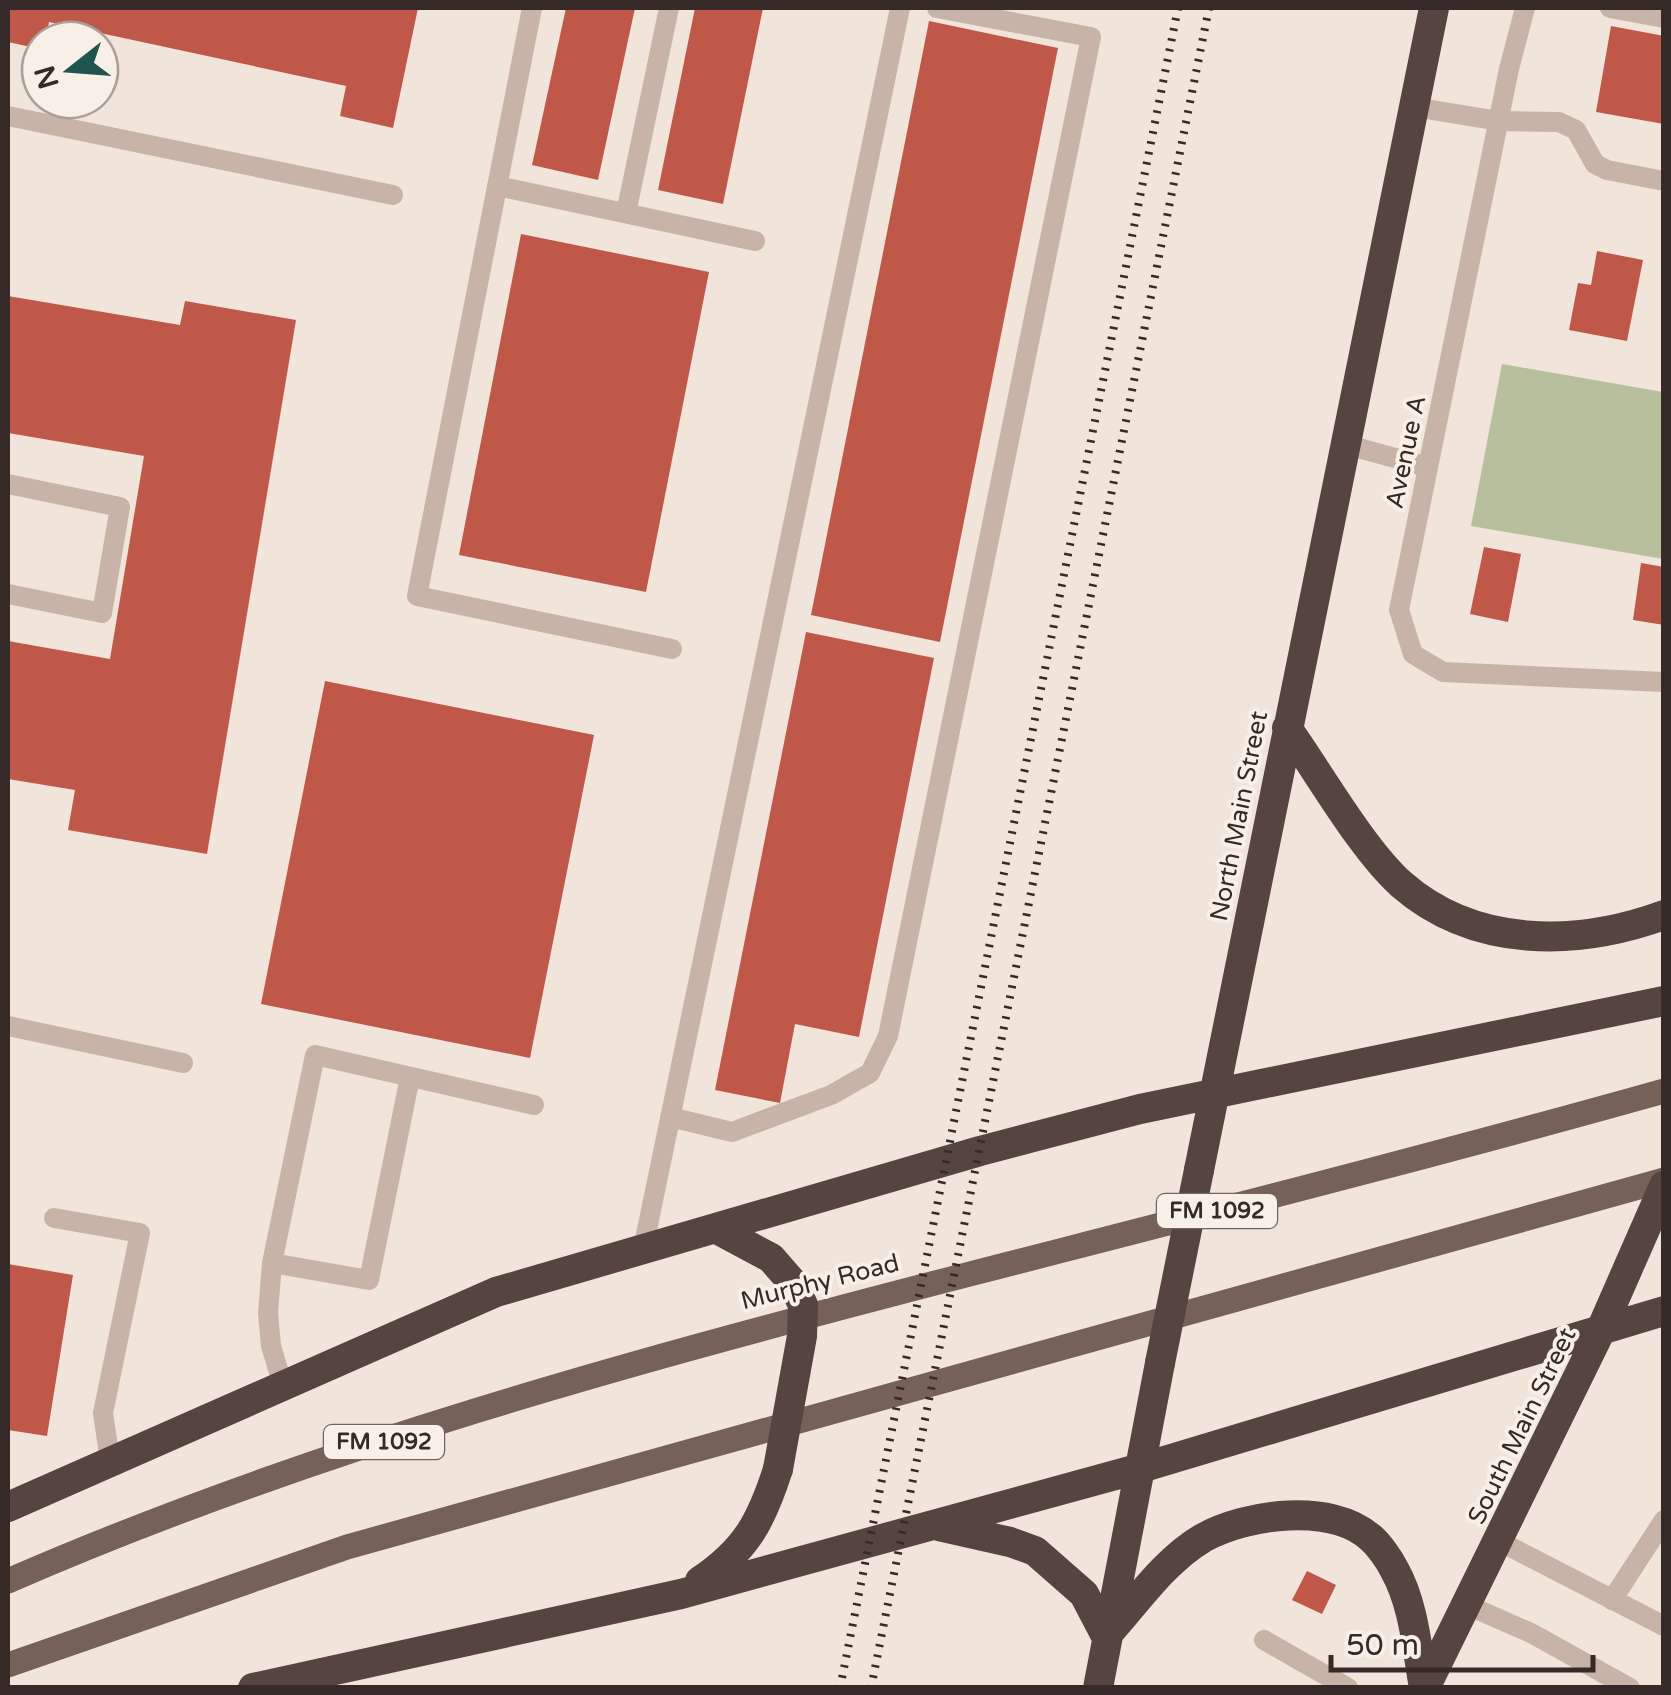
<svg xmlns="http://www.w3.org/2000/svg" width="1671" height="1695" viewBox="0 0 1671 1695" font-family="'Varela Round',sans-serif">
<rect width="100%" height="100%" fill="#f0e4db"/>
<path fill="#b7bf9c" d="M1502,364L1663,392V559L1471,526Z"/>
<path fill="#c0584a" d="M8,8H418L393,128L340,116L346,86L49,22L46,40H40V49L8,42Z
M566,8H635L598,180L532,165Z
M695,8H763L723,204L658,190Z
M929,21L1058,48L940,642L811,615Z
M1611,26L1664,36V124L1596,112Z
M521,234L709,272L646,592L459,555Z
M1597,251L1643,260L1627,341L1569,330L1578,283L1591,285Z
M8,296L180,325L185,301L296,320L207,854L68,830L75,790L8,779V641L110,659L144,456L8,433Z
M1484,547L1521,554L1508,622L1470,614Z
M1641,563L1664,567V625L1633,620Z
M806,632L934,658L859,1037L795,1024L780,1103L715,1090Z
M325,681L594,735L530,1058L261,1004Z
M8,1264L73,1275L47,1436L8,1430Z
M1307,1571L1336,1585L1322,1614L1292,1600Z"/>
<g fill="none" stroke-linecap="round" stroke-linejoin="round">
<path stroke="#c8b3a8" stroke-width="20" d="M532,8L417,596L672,649
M1525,8L1509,69L1399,610L1413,654L1443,672L1664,682
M1610,8L1664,18
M1414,107L1499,121L1559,122L1576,130L1595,164L1607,170L1664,181
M8,116L393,195
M497,186L755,241
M626,213L669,8
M1344,444L1428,467
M8,484L120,507L102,613L8,594
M8,1026L183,1063
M670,1117L732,1132L831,1095L870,1073L888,1036L1091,37L937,8
M54,1218L140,1233L103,1413L110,1461
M643,1249L900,8
M272,1263L369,1280L410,1077
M283,1386L271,1346L268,1313L272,1263L315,1055L534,1105
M1499,1541L1664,1626
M1612,1600L1664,1520
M1467,1605L1531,1633L1630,1688
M1264,1640L1348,1688"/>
<path stroke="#76605a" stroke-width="25" d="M8,1581C315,1447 642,1359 966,1275C1199,1215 1432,1156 1664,1091
M8,1665L347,1547L1664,1180"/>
<path stroke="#55443f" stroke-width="30" d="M1287,728C1319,773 1362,849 1401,884C1474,948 1576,947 1664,915
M1199,1170L1434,8
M715,1228L771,1258L792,1282
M8,1507L496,1292L980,1151L1140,1109L1664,1001
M939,1526L1010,1542L1035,1551L1084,1594L1106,1636
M700,1581C746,1550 761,1522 778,1469
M1106,1636C1136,1603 1164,1561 1203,1538C1246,1514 1331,1502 1371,1538C1379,1545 1389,1559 1394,1569C1414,1604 1417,1649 1424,1688
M253,1688L681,1594L1141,1468L1664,1311
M1098,1688L1160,1363
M1425,1688L1600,1332L1664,1186"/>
<path stroke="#352a28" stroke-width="8" stroke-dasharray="2.5 8" stroke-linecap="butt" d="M840,1688L1178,8
M871,1688L1209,8"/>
<path stroke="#55443f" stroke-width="30" d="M1160,1363L1199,1170
M778,1469L802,1336L803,1305L792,1282"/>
</g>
<g text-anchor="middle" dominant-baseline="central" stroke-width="8" stroke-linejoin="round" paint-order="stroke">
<g fill="#f8efe7" stroke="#706561" stroke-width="2.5">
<rect x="1157" y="1194" width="120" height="34" rx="8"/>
<rect x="324" y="1425" width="120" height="34" rx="8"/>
</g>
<g font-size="22" font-weight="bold" fill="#352a28">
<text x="1217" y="1211">FM 1092</text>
<text x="384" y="1442">FM 1092</text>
</g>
<g font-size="25" fill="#352a28" stroke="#f8efe7">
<text transform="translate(1406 452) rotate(-78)">Avenue A</text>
<text transform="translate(1239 816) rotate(-79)">North Main Street</text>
<text transform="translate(820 1282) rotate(-14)">Murphy Road</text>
<text transform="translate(1522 1426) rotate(-64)">South Main Street</text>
</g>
</g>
<rect width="1671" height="1695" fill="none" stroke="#352a28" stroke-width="20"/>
<g transform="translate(70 70) rotate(253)"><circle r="48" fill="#f8efe7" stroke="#aaa09b" stroke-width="2.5"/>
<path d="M0-8L18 38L0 25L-18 38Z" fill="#205451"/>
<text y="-15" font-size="28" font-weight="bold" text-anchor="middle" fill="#352a28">N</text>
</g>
<path d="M1331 1655v15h262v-15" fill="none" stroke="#352a28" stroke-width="5"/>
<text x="1346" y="1655" font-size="30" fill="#352a28" stroke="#f8efe7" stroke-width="8" paint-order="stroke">50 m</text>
</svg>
